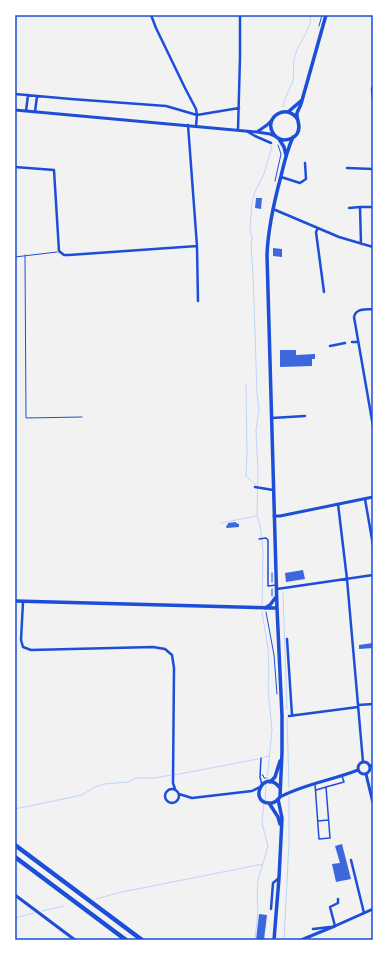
<svg xmlns="http://www.w3.org/2000/svg" width="388" height="955" viewBox="0 0 388 955" font-family="'Exo 2',sans-serif">
<rect width="100%" height="100%" fill="#f2f2f2"/>
<g fill="none" stroke-linecap="round" stroke-linejoin="round">
<path stroke="#bfd3fe" stroke-width="1" d="M283,107L285,99L293,81L294,59L298,47L305,35L310,24L311,15
M246,384L247,454L246,476L256,485
M221,523L256,516
M283,593L287,709
M262,605L263,551L260,525L257,516L258,470L256,430L259,410L257,394L253,273L251,247L252,237L250,231L252,202L255,192L264,174L272,146
M262,612L268,648L269,673L268,688L272,729L267,780
M287,718L289,787
M264,757L269,756
M174,775L258,759
M265,800L266,783
M15,809L82,795L95,787L104,784L129,782L135,778H155L171,775
M96,899L117,893L263,864
M42,911L64,906
M15,918L34,913
M255,940L258,910L257,897L258,880L268,846L262,823L264,803
M284,940L289,842V796"/>
</g>
<path fill="#3d67dc" d="M256,198H262L261,209L255,208Z
M273,248L282,249V257L273,256Z
M280,350H296V355L315,354V359H312V366L280,367Z
M236,522V523L239,524V527L227,528L226,527L227,525L228,524V523Z
M303,570L305,579L286,582L285,573Z
M373,643V648L359,649V645Z
M342,844L351,879L336,882L332,864L340,863L335,846Z
M259,914L267,915L264,940H256Z"/>
<g fill="none" stroke-linecap="round" stroke-linejoin="round">
<path stroke="#1d4ed8" stroke-width="1" d="M319,26L322,15
M275,181L281,154L278,145
M25,255L26,418L82,417
M15,257L57,252
M272,573V582
M272,589V596
M266,612L274,655L277,694
M262,775H263L264,778H266"/>
<path stroke="#1d4ed8" stroke-width="1.5" d="M259,539L266,538L268,540V586L277,585
M261,758L260,777L262,785
M315,784L319,839L330,838L326,787L344,782L342,776
M316,790L326,787
M318,821L328,820"/>
<path stroke="#1d4ed8" stroke-width="2.5" d="M151,15L156,28L185,88L196,109L197,115L196,126
M373,86L372,89L373,100
M15,94L71,99L166,106L197,115L239,108
M26,111L28,95
M35,112L37,96
M188,125L197,246L198,301
M238,130L240,57V15
M248,132L255,136L271,143
M15,167L54,170L59,251L64,255H69L197,246
M347,168L373,169
M281,177L300,183L306,179L305,163
M349,208L360,207
M273,209L339,237L373,247
M318,228L316,232L324,292
M361,244L360,207H373
M373,309C365,310 356,308 354,317L373,426
M352,342H358
M330,346L345,343
M272,418L305,416
M255,487L273,490
M365,499L373,545
M338,504L347,579L363,762
M277,589L373,575
M22,601L23,602L21,640L23,647L31,650L153,647L165,649L172,655L174,668L173,783L175,789
M287,639L292,715
M358,705L373,704
M289,716L358,707
M370,766L373,765
M165 796a7 7 0 1 1 14 0a7 7 0 1 1-14 0Z
M179,794L192,798L252,791L260,787
M351,860L364,913
M271,909L273,883L279,878
M335,926L330,907L338,903V899
M313,929L330,927"/>
<path stroke="#1d4ed8" stroke-width="3" d="M15,110L257,132L270,134L275,136
M257,132L267,125L272,120
M274,516H280L373,497
M358 768a6 6 0 1 1 12 0a6 6 0 1 1-12 0Z
M366,774L373,803
M280,797C304,784 333,780 358,770
M15,895L75,940
M301,940L335,926L373,909"/>
<path stroke="#1d4ed8" stroke-width="3.5" d="M288,112L302,100
M298,120C288,102 263,117 273,133C275,137 279,139 283,140C288,140 294,138 297,134C302,126 296,120 297,113C298,110 300,107 301,104L326,15
M279,139L284,147L286,155
M15,601L277,608
M265,608L270,605L276,597
M270,782L275,777L280,761
M280,788C264,767 248,802 269,803C274,804 277,801 280,797L282,752V716L277,608L267,255C268,228 274,202 281,176C284,163 287,150 293,137
M269,803L278,817L280,824
M274,940L279,878L282,818L278,799"/>
<path stroke="#1d4ed8" stroke-width="4.5" d="M15,845L142,940
M15,857L126,940"/>
</g>
<rect width="388" height="955" fill="none" stroke="#ffffff" stroke-width="32"/>
<rect x="16" y="16" width="356" height="923" fill="none" stroke="#1d4ed8" stroke-width="1.5"/>
</svg>
